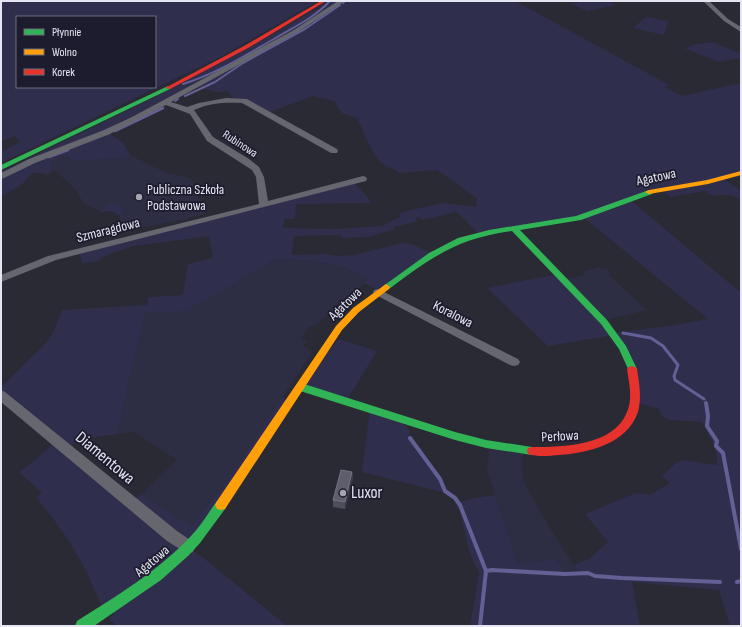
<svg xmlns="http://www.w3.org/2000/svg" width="742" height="627" viewBox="0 0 742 627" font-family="'Sofia Sans Condensed',sans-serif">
<rect width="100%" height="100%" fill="#2a2a34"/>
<path fill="#2d2d43" d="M66,155L76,162L116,158L130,155L167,173L191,178L205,214L188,218V219L122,231L119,215L112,211L101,212L84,204L76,190L58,173L55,171L52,172L50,167L52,161Z
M277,258L317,262L344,267L370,279L314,327L310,326L301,338L308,341L303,345L312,352L234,471L191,528L141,494L177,460L134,432L117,434L145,313L229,286Z
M599,267L602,269L606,268L611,273L608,274L647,310L603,321L564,280L585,275L582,272Z
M490,446L522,450L523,480L548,525L578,571L566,573L555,559L518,565L487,470Z"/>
<path fill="#302e4d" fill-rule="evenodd" d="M1,1H318L224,55L1,163ZM17,17H155V87H17ZM15,136L20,142L3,151L2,141Z
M328,1H519L517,2L669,85L665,87L682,96L741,83V173L724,179L741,191V200C732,193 723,195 713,196L705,191L670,197L661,189L628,198L741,293V626H730L719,590L632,582L640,626H470L479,573L469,551L460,511L454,503L476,498L495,495L518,565L555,559L566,573L578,571L574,565L589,559L608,542L585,514L636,493L650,495L670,483L662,476L676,463L683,460L717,465V456L715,448L702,422L670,420L663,417L658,408L637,403C638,378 628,356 614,335L548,346L487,288L558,274L613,333L670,326L708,319L583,217L479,234L457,212L422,220L419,217L415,218L418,221L394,227L395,229L369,237L341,238V235L294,236L292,255L325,254L338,256L354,255L402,243L414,245L433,254L379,291L364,283L369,279L344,267L318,262L277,258L220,292L185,311L145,313L117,434L81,439L66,449L131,502L141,494L191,527L234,471L282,397L291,401C259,451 227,502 188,547L201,556L287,626H116L109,618L114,614L110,608L104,612C86,566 69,536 36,498L42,493L19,472L33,462L56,441L1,395V387L46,343L53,333L62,310L147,305L148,297L183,295L188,264L213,258L209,236L133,246L109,254L96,262L82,263L79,251L289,199L354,182L372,203L296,204L295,219H284L283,228L336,229L382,226L400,217L399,213L442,203L476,207L477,198L437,170L399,173C395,168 388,168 383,164C374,158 362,129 357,118L342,113L334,101L313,96L270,112L248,100L233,98L228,91L217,92L196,87L135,119L108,132L124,144L130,155L116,158L76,162L66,155L52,161L50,167L52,172L47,175C29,167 30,180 18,187C12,190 6,193 1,197V178L41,159L78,145L87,144C85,144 83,142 81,142C67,141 16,166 1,174V172C111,117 224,67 328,1Z
M584,1H608L616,5L587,11L571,4Z
M646,17L668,21L664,35L633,28Z
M713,42L741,54V58L719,62L684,48L697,44Z
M111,203L122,207L123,214L119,215L112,211L99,212Z
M338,339L377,351L346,401L301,387Z
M370,409L397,418L409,429L410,438L440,479L446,493L362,472Z"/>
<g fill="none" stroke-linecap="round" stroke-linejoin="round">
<path stroke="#626094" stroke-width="2" d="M343,3L345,1
M183,84C216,74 244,56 274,39C294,27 314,18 330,1
M185,96L215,82L243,63L305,29L340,5
M175,101L178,99"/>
<path stroke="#626094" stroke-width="2.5" d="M115,131L163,108
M49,157L68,150"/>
<path stroke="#626094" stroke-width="3" d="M623,333L651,338L663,346L678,365L674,376L675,380L704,399"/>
<path stroke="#626094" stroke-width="4" d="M706,403L708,416L707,426L717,441L716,446L723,453L741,549
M410,438L440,479L445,491L455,498L460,505L486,571L480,626
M486,571L492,570L565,574L588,573L595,576L622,578L720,582
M737,582L741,581"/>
<path fill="#66666f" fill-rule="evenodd" d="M338,1H345L298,32L171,102L187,107L199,103L226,98L247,99L337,149L338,151L337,153H331L242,103C226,102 209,103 194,110L213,137L249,159L259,167L264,177L268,201L363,176L366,177L367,179L366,181L56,260L1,282V275L48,256L259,204L256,177L252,170L207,141L190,114L166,105L110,134L35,163L4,178L1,179V173L29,159L104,130L132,117L294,30Z
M703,1H709L728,19L741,27V32L724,21Z
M378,289L518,359L520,362L518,365L514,366L510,365L374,294L373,292L374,290Z
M1,390L5,392L177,531L193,542L195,547L193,552L188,554L167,541L1,402Z"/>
<path fill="#30b455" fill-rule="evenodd" d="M168,86L171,88L170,89L1,170V165Z
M649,190L653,192L652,194L581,220L520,230L607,320L626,346L637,369L635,371H629L619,349L601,324L512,231C458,238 432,257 389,289H383L382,287L429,253L458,238L489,230L576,216Z
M301,383L455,432L486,440L532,447L536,448L537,451L536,454L532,455L486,448L455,440L297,390L296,387L297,384Z
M221,500L225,501L227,505L225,509L200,543L188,556L161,580L94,626H75L77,621C117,596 158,571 191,536C201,526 208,513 217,501Z"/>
<path fill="#ff9f0a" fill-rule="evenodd" d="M741,171V175L708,184L649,194L645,192L649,190L707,180Z
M386,284L390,287L389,289L359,312L342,330L225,509L221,510L217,509L215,505L217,501L336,326L353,308Z"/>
<path fill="#e5322d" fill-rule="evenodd" d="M321,1H326L248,48L170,89L165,88L244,46Z
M632,366L635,367L637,369C639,383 642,397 638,412C627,444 588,453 559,455C549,456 537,457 528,454L527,451L528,448L532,447C563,447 614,446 627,412C633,398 629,383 627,369L629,367Z"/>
</g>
<path fill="#4e4d5c" d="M352,472L353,479L345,509L333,507V500Z"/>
<path fill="#393845" d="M352,472L353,479L345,509V502Z"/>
<path fill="#5f5e6c" stroke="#747381" d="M341,470L352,472L345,502L333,500Z"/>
<g fill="#a4a4af" stroke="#1d1c2e" stroke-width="1.5">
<circle cx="139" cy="197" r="4"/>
<circle cx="343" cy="493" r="4"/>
</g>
<g text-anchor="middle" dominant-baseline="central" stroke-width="3.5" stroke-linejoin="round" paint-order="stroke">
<g font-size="12" fill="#e5e5f1" stroke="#1d1c2e">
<text transform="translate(240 144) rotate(33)">Rubinowa</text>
</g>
<g font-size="14" fill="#e5e5f1" stroke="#1d1c2e">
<text transform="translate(656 177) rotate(-12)">Agatowa</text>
<text transform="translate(108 230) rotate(-14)">Szmaragdowa</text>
<text transform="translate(345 304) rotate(-44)">Agatowa</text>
<text transform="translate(453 314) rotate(27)">Koralowa</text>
<text transform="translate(560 436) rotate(-3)">Perłowa</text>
<text transform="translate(152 561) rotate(-40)">Agatowa</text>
</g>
<g font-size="14" fill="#e5e5f1" stroke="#1d1c2e" text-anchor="start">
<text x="147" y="189">Publiczna Szkoła<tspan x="147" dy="16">Podstawowa</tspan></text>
</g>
<g font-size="17" fill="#e5e5f1" stroke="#1d1c2e">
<text transform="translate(105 458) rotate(40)">Diamentowa</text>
</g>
<g font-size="17" fill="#e5e5f1" stroke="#1d1c2e" text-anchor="start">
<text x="351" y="493">Luxor</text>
</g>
</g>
<rect width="742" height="627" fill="none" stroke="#e5e5f1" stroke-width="4"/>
<rect x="16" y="16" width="140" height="72" fill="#1d1c2e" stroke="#6d6c7c"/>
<rect x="24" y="29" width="20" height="6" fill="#30b455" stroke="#6d6c7c"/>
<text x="52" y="36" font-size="12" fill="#e5e5f1">Płynnie</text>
<rect x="24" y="49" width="20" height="6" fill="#ff9f0a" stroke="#6d6c7c"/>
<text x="52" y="56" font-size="12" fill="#e5e5f1">Wolno</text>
<rect x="24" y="69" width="20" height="6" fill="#e5322d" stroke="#6d6c7c"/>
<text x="52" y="76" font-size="12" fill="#e5e5f1">Korek</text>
</svg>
